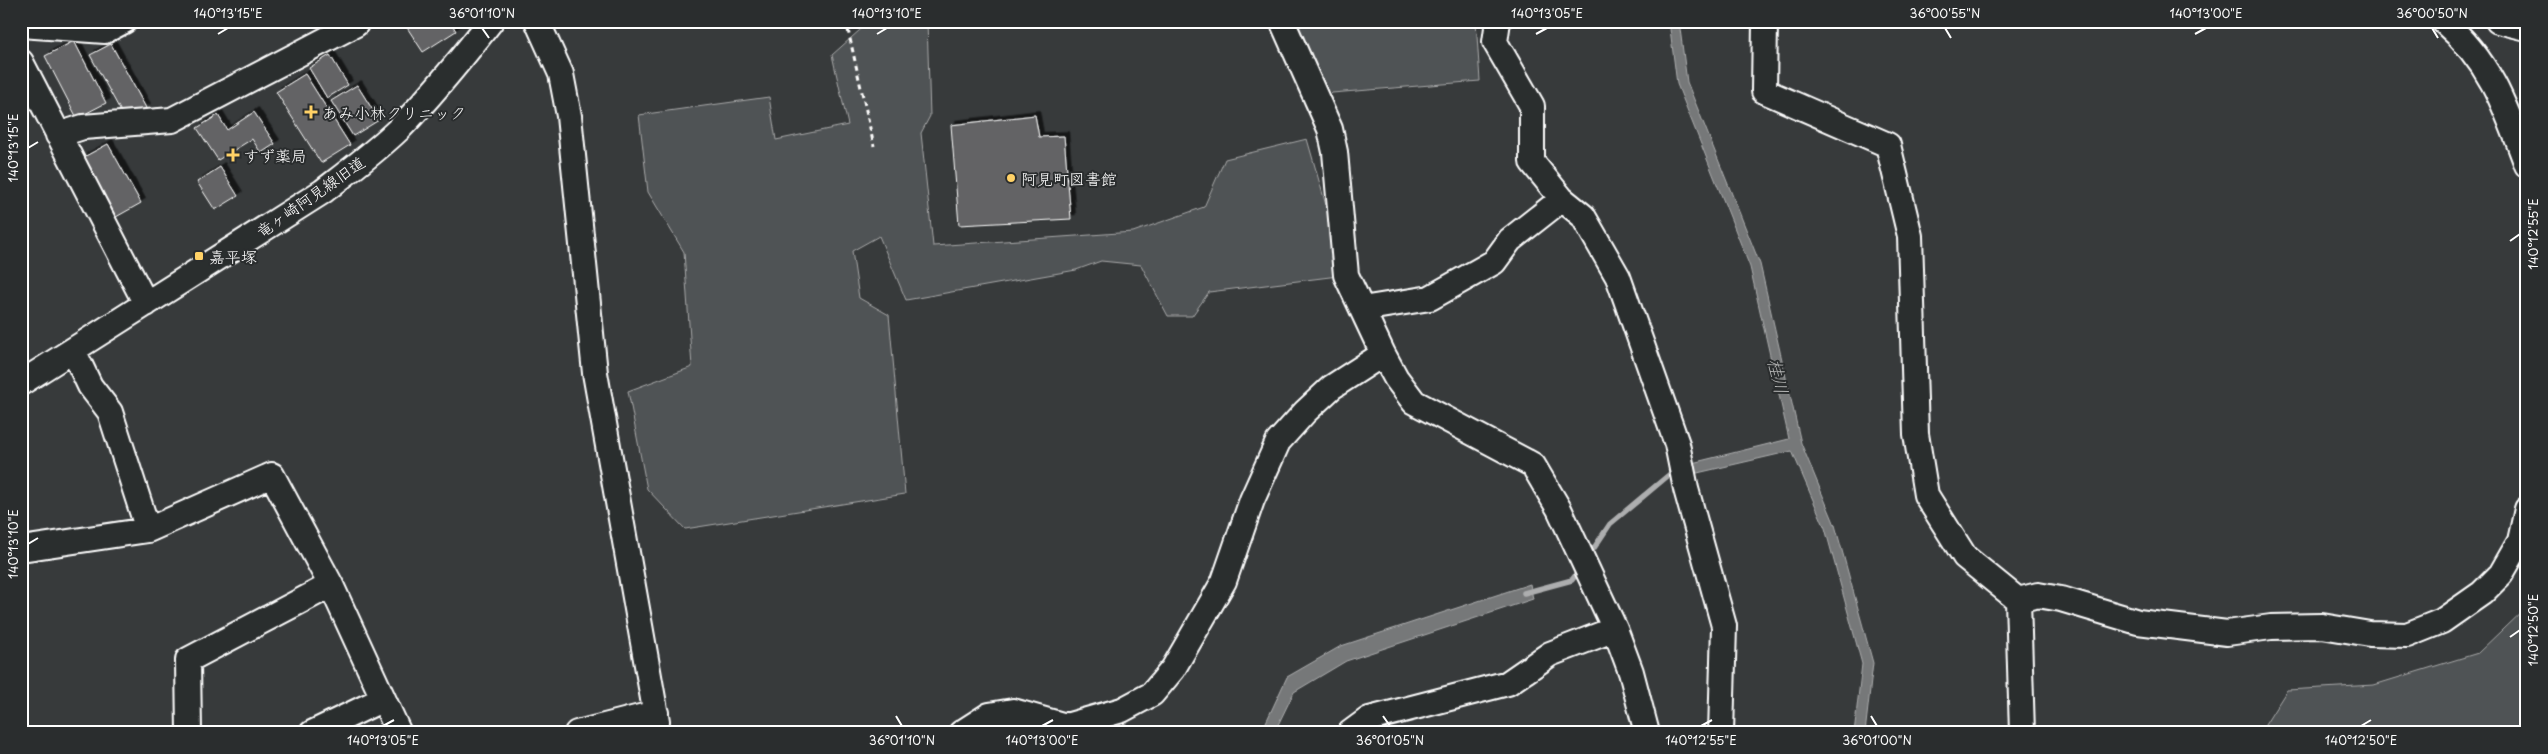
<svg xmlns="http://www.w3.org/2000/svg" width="2548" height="754" viewBox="0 0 2548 754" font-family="'Playpen Sans','Klee One',sans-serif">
<defs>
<filter id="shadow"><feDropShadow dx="4.5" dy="-4.5" stdDeviation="0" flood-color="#0009"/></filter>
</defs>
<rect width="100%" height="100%" fill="#373a3b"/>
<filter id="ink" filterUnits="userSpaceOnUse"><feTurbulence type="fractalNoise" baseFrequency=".02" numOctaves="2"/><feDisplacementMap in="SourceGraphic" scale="10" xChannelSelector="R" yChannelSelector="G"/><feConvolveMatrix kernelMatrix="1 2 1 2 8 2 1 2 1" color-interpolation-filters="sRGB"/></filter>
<g filter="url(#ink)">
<path fill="#505354" stroke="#a8a9aa" d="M870,21H927L930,116L921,133L933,246L1133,232L1204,207L1225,159L1307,139L1346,275L1209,292L1192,316H1168L1141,265L1101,261L1076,270L906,300L879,236L852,251L859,298L889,315L905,494L685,529L647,489L628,391L692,367L684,252L648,192L639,115L769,97L776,140L848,125L832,55Z
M1276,21H1476L1480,81L1332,93L1288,49Z
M2527,606V733H2260L2287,690L2374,685L2478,653Z"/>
<path fill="#767879" stroke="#adaeaf" d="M1669,21H1679L1687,82L1760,264L1801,443L1835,525L1873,663L1865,733H1854L1862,664L1825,528L1792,451L1693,474L1692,463L1789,439L1750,267L1677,84Z
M1530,584L1533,599L1346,661L1294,692L1274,733H1261L1287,677L1341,646Z"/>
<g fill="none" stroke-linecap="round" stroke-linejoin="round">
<path stroke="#adaeaf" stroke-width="5.5" d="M1588,557L1610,524L1676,469
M1524,593L1572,580L1580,569"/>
</g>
<path fill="#636465" stroke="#fff" filter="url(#shadow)" d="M407,21H450L456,31L423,52L404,23Z
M74,41L106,103L77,118L45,56Z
M111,44L146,108L125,119L90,55Z
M330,55L348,85L327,98L309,68Z
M305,74L350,145L321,163L276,92Z
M357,85L379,120L353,136L331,101Z
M254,112L275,144L261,153L252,139L218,160L197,128L218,115L227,130Z
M1035,115L1039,137L1064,136L1071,219L959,225L951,125Z
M108,144L141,203L116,217L82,158Z
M220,167L238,196L215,210L197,182Z"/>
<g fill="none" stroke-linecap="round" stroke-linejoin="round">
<defs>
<path id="minor" d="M537,21L561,74L569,116L595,373L657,721L653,733
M1282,21L1330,129L1335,152L1346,275L1383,354L1396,378L1414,402L1533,465L1559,509L1615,629L1631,672L1647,733
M1498,21L1495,42L1532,106V162L1562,199L1583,216L1618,277L1677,444L1686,489L1724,626L1721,733
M1765,21L1764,91L1888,145L1910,236L1916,434L1926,495L1965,557L2018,600L2022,733
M2443,21C2491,62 2506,108 2527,165
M2498,21L2527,28
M21,25L105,31L124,21
M21,62L146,304
M58,135L83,127L172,120L356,24L355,21
M1362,309L1430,298L1494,262L1510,240L1562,199
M73,350L90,386L110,412L148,530
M21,383L322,192C348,172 375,152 399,129C432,95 462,58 491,21
M21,549L148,530L272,475L331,585L399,733
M2018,600L2038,595L2061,599L2138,622L2227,633L2271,627L2322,626L2370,634L2407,635L2442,621L2482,593L2501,574L2520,541L2527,509
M189,733L188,660L331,585
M312,733L383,699
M577,733L656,713
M961,733L989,715L1013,711L1066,726L1122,710L1152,694L1173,669L1224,581L1252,500L1278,442L1305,412L1332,387L1383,354
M1350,733L1369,719L1508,683L1550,654L1615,629"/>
</defs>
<use href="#minor" stroke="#fff" stroke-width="28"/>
<path stroke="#fff" stroke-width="3" stroke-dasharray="5 4" stroke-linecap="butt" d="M846,21L874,146
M142,23L153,24L157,21"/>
<use href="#minor" stroke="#2a2d2e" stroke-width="24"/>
</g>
</g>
<path fill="none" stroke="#fff" stroke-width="2" d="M482,28L489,38M1945,28L1951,38M2432,28L2438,38M218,34L228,28M877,34L887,28M1536,34L1547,28M2195,34L2206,28M28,148L38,142M2510,241L2520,234M28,544L38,538M2510,637L2520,630M896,716L902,726M1383,716L1390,726M1871,716L1877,726M383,726L394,720M1042,726L1053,720M1701,726L1712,720M2361,726L2371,720"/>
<g fill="#ffd166" stroke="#2a2d2e" stroke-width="2">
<path d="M308.5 104.5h5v5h5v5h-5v5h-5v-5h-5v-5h5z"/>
<path d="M230.5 147.5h5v5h5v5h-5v5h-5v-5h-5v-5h5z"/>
<circle cx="1011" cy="178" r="5"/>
<rect x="194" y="251" width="10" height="10" rx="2.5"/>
</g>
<g text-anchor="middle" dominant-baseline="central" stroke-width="4" stroke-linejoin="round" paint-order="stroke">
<g font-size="16" fill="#fff" stroke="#2a2d2e" text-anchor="start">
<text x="322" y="112">あみ小林クリニック</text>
<text x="243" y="155">すず薬局</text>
<text x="1021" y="178">阿見町図書館</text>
<text x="209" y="256">嘉平塚</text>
</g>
<g font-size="16" fill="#fff" stroke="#2a2d2e">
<text transform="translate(310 196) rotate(-35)">竜ヶ崎阿見線旧道</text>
</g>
<g font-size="18" font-style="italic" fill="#b4b5b5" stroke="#2a2d2e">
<text transform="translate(1779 376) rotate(77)">桂川</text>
</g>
</g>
<rect width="2548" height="754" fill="none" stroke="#2a2d2e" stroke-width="55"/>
<rect x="28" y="28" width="2492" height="698" fill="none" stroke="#fff" stroke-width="2"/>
<g font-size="12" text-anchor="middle" fill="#fff">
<text x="228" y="18">140°13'15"E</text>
<text x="482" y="18">36°01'10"N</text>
<text x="887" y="18">140°13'10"E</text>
<text x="1547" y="18">140°13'05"E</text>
<text x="1945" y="18">36°00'55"N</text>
<text x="2206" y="18">140°13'00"E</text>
<text x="2432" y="18">36°00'50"N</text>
<text transform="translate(14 148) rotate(-90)" y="4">140°13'15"E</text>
<text transform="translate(2534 234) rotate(-90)" y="4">140°12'55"E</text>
<text transform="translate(14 544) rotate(-90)" y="4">140°13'10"E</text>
<text transform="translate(2534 630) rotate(-90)" y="4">140°12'50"E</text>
<text x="383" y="745">140°13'05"E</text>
<text x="902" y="745">36°01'10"N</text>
<text x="1042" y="745">140°13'00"E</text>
<text x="1390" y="745">36°01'05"N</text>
<text x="1701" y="745">140°12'55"E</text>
<text x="1877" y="745">36°01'00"N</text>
<text x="2361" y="745">140°12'50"E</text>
</g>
</svg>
